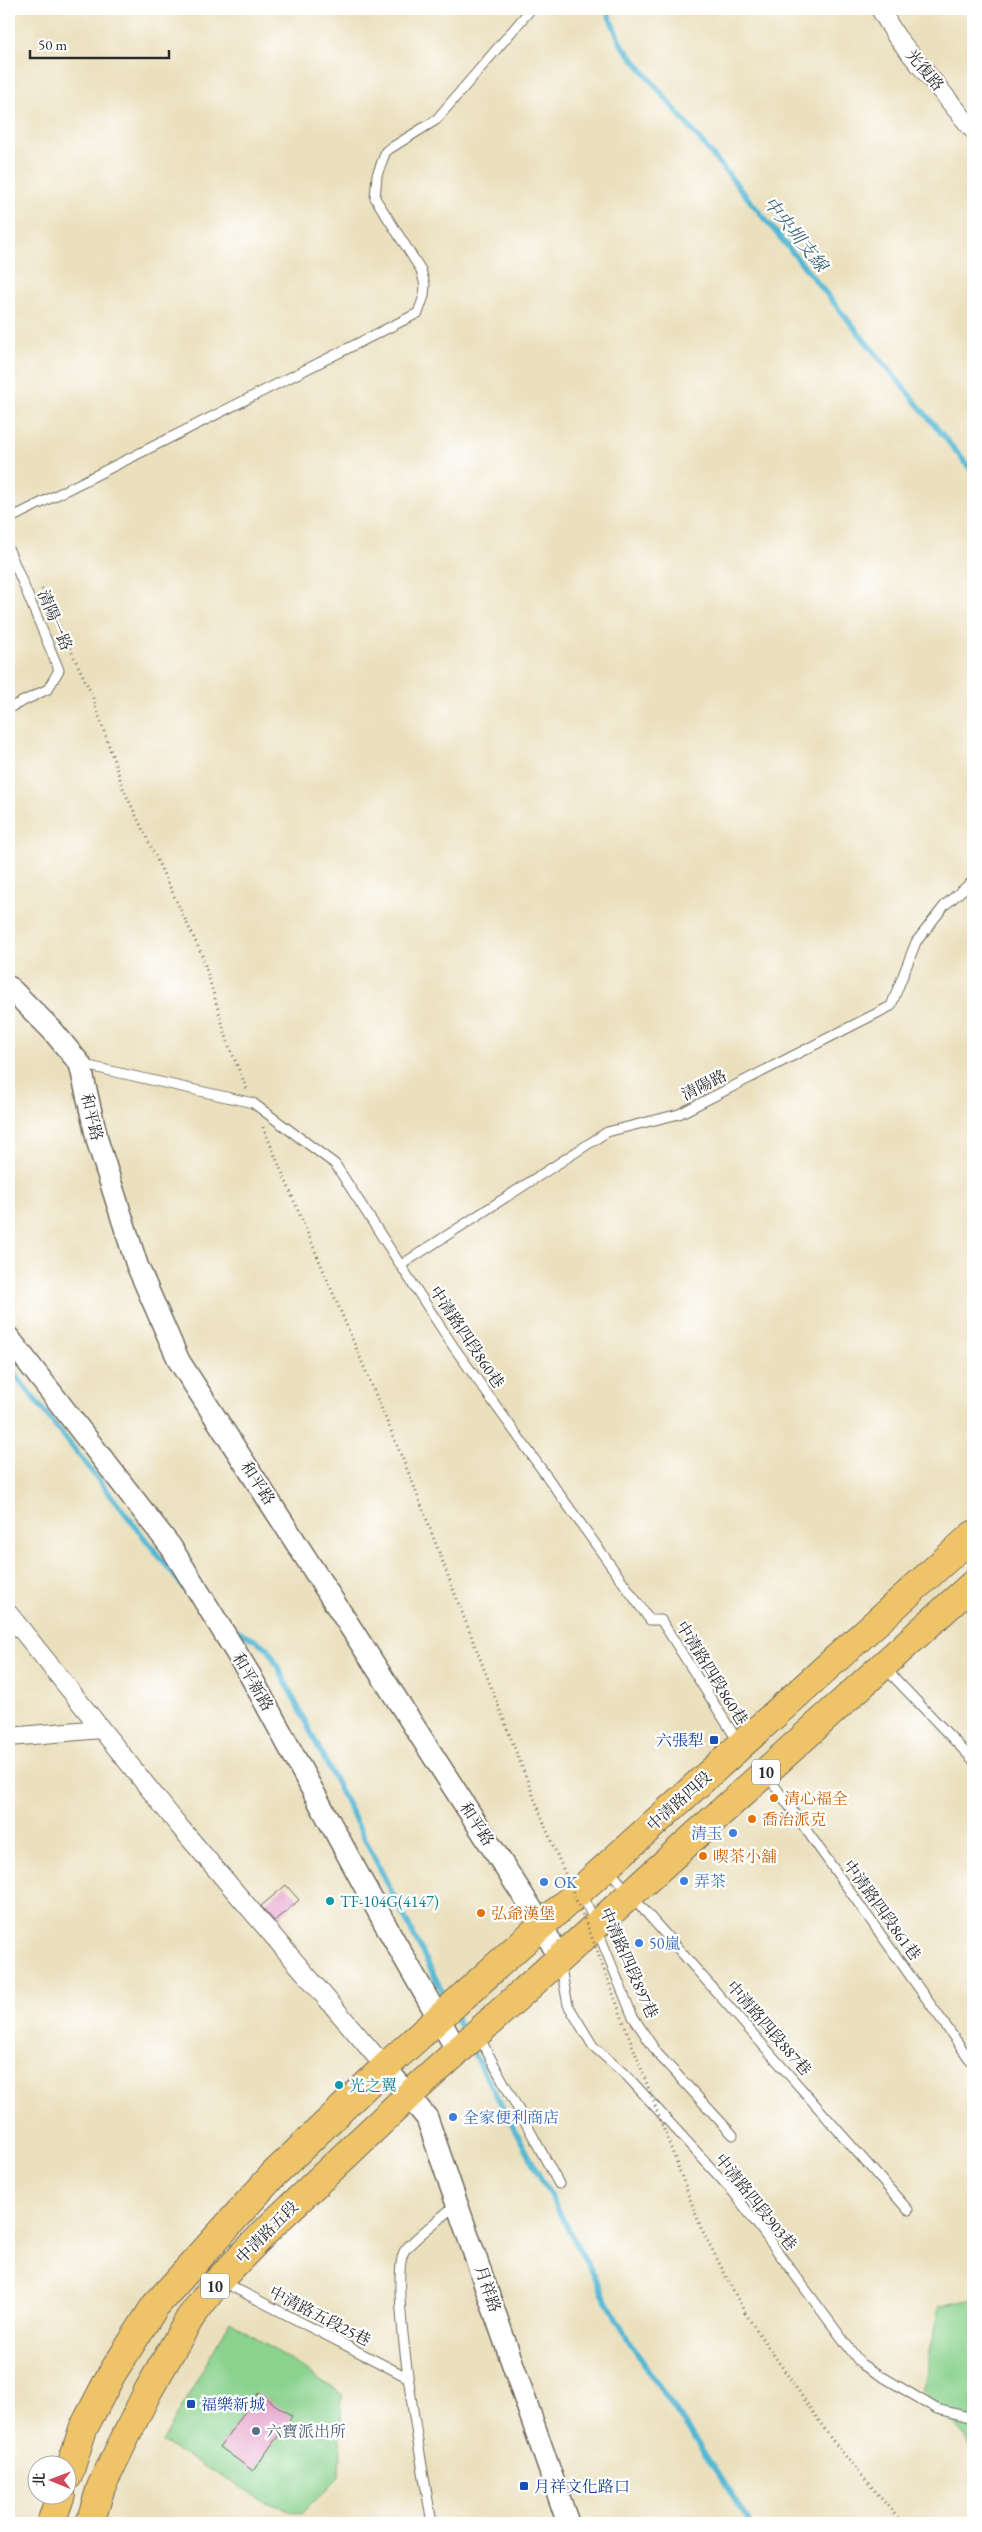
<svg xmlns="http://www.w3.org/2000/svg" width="982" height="2532" viewBox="0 0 982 2532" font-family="'EB Garamond','Noto Serif TC',serif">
<rect width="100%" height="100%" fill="#fff"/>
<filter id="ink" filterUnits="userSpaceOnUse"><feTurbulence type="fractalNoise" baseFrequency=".02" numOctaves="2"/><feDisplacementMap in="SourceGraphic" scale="10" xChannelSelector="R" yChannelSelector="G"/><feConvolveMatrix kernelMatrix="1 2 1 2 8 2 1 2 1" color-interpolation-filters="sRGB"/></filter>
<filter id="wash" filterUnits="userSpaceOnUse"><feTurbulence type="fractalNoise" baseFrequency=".0096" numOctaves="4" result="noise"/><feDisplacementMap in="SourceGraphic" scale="20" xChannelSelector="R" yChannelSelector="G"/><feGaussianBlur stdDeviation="1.12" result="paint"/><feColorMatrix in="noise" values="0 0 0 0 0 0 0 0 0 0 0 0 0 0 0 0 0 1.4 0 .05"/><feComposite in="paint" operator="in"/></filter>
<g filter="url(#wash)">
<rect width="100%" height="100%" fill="#ebe0be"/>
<path fill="#8ad28e" stroke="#5a7e5c" d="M973,2299V2452L963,2434L922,2389L940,2306Z
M230,2321L342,2394L339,2477L302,2514L266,2502L162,2442Z"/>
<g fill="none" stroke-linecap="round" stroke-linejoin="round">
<path stroke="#55b8d4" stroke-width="5.5" d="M606,9L621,44L973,472
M9,1367L189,1594
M227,1624L268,1648L447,2001
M454,2014L464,2035
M472,2050L627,2338L751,2523"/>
</g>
<g id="blocks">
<path fill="#e5a0cb" d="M286,1885L299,1900L274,1921L261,1906Z
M258,2393L292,2416L253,2471L220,2447Z"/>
</g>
</g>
<g filter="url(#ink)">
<use href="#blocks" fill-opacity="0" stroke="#6e6a5e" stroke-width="1"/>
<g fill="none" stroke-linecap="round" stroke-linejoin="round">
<defs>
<path id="service" d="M9,519L418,313L424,296L425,285L421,270L375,198L377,175L386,151L436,120L531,9
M9,550L59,670L48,689L9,708
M80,1064L253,1103L335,1164L453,1346L650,1620H661L739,1743
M401,1265L607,1132L679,1114L891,1006L916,942L945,905L973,881
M885,1668L973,1760
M767,1775L973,2064
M608,1869L908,2210
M582,1892L632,2015L657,2053L733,2135
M560,1963L568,2005L593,2046L628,2077L734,2193L861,2364L937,2409L973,2418
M479,2037L559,2184
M221,2281L407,2377
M432,2523C425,2482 386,2278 405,2250C414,2238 444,2216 456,2204"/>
<path id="minor" d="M880,9L896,36L973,130
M9,1614L179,1826L385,2067
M9,1737L101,1729"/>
<path id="tertiary" d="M9,987L52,1030L80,1064L98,1143L137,1265L179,1361L542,1925L560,1960
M9,1338L171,1547L250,1675L390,1933L458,2052
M385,2067L427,2118L568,2523"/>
<path id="primary" d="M68,2476L83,2429L111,2375L155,2306L274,2174L385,2067L973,1535
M51,2523L61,2494
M90,2523L101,2487L148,2391L190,2318L219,2280L275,2222L408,2096L973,1584"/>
</defs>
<use href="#service" stroke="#6e6a5e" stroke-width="11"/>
<use href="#minor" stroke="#6e6a5e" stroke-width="20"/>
<use href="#tertiary" stroke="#6e6a5e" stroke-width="24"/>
<use href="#primary" stroke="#6e6a5e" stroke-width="30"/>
<path stroke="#6e6a5e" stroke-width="3" stroke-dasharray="1 4" stroke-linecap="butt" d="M42,589L92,695L123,788L202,955L229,1046L247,1089
M263,1127L412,1481L453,1589
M745,2313L832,2440L902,2523"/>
<use href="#service" stroke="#fff" stroke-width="9"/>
<use href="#minor" stroke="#fff" stroke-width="18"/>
<use href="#tertiary" stroke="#fff" stroke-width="21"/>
<use href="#primary" stroke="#efc469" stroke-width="28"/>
<path stroke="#6e6a5e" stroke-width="3" stroke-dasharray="1 4" stroke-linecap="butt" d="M453,1589L547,1831L591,1935L701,2228L745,2313"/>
</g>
</g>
<g fill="#1a4fb4" stroke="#fff" stroke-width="2">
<rect x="709" y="1735" width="10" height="10" rx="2.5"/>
<rect x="186" y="2399" width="10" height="10" rx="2.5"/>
<rect x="519" y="2481" width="10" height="10" rx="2.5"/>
</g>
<g fill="#e8710a" stroke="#fff" stroke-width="2">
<circle cx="774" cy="1798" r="5"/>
<circle cx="752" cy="1819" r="5"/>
<circle cx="703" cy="1856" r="5"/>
<circle cx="481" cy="1913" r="5"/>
</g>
<g fill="#3f7fe0" stroke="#fff" stroke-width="2">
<circle cx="733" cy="1833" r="5"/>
<circle cx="684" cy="1881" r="5"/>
<circle cx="544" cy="1882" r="5"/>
<circle cx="639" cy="1943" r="5"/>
<circle cx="453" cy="2117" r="5"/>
</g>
<g fill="#0f9aa8" stroke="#fff" stroke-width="2">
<circle cx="330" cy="1901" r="5"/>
<circle cx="339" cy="2085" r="5"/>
</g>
<circle fill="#5c6f8a" stroke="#fff" stroke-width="2" cx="256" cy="2431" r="5"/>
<g text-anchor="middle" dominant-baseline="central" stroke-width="4.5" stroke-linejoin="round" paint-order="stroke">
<g fill="#fff" stroke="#6b6b6b" stroke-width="1">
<rect x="752" y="1759.5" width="28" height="25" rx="4"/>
<rect x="201" y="2273.5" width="28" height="25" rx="4"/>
</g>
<g font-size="15" font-weight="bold" fill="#2b2b2b">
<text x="766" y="1772">10</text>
<text x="215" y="2286">10</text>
</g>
<g font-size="16" fill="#2b2b2b" stroke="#fff">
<text transform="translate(925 70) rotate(50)">光復路</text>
<text transform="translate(55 620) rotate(67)">清陽一路</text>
<text transform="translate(704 1085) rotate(-27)">清陽路</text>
<text transform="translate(92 1117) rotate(77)">和平路</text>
<text transform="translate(467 1337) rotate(56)">中清路四段860巷</text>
<text transform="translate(258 1483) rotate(57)">和平路</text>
<text transform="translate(712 1673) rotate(58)">中清路四段860巷</text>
<text transform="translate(253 1682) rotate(60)">和平新路</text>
<text transform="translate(679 1801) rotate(-42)">中清路四段</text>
<text transform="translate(477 1824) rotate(57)">和平路</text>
<text transform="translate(882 1910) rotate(54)">中清路四段861巷</text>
<text transform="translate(629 1963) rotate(66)">中清路四段897巷</text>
<text transform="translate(769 2028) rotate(49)">中清路四段887巷</text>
<text transform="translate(756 2202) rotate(51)">中清路四段903巷</text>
<text transform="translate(267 2232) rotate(-45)">中清路五段</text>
<text transform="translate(488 2289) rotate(71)">月祥路</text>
<text transform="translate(320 2316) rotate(27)">中清路五段25巷</text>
</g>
<g font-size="16" fill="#164399" stroke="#fff" text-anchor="start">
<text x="704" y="1740" text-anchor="end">六張犁</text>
<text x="201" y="2404">福樂新城</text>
<text x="534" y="2486">月祥文化路口</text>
</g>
<g font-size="16" fill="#c56008" stroke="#fff" text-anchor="start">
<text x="784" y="1798">清心福全</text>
<text x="762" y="1819">喬治派克</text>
<text x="713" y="1856">喫茶小舖</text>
<text x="491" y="1913">弘爺漢堡</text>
</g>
<g font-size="16" fill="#366cbe" stroke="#fff" text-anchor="start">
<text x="723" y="1833" text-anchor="end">清玉</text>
<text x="694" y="1881">弄茶</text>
<text x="554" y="1882">OK</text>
<text x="649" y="1943">50嵐</text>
<text x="463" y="2117">全家便利商店</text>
</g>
<g font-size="16" fill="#0d838f" stroke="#fff" text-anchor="start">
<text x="340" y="1901">TF-104G(4147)</text>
<text x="349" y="2085">光之翼</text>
</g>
<g font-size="16" fill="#4e5e75" stroke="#fff" text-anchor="start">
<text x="266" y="2431">六寶派出所</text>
</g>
<g font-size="18" font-style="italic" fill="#3c636f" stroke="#fff">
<text transform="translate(796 234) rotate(51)">中央圳支線</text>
</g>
</g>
<rect width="982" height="2532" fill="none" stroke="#fff" stroke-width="30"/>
<g transform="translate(52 2480) rotate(271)"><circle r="24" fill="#ffffff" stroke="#aaaaaa"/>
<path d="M0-4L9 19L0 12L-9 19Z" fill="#d1495b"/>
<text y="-8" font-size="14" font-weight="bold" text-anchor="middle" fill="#2b2b2b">北</text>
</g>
<path d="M30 50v8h139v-8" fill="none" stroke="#2b2b2b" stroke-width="2.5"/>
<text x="38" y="50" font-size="15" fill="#2b2b2b" stroke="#ffffff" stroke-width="4" paint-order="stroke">50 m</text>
</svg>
